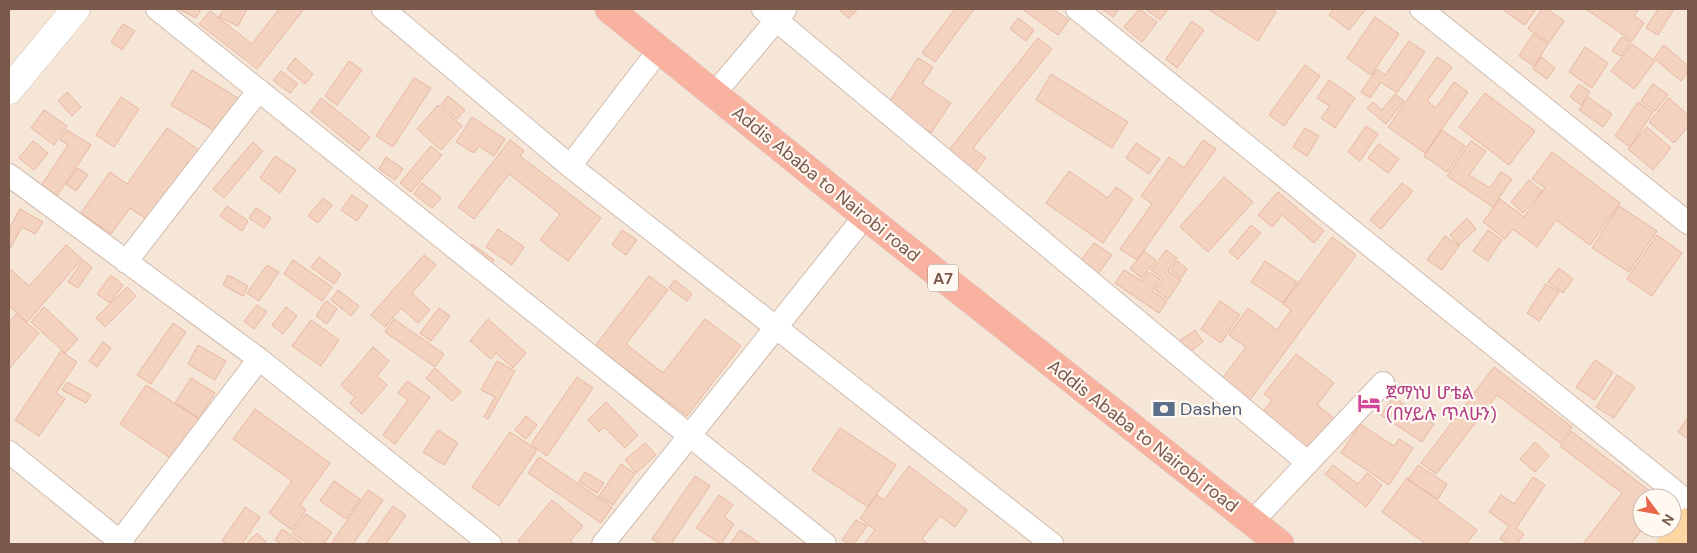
<svg xmlns="http://www.w3.org/2000/svg" width="1697" height="553" viewBox="0 0 1697 553" font-family="'DM Sans','Noto Sans Ethiopic',sans-serif">
<rect width="100%" height="100%" fill="#fdf5ea"/>
<path fill="#f5e6d8" fill-rule="evenodd" d="M9,9H1688V544H9ZM1642,498H1672V528H1642Z"/>
<path fill="#f4d2c0" stroke="#e7b7a0" d="M179,9H201L196,18Z
M224,9H247L238,26L219,17Z
M279,9H304L257,69L199,24L210,11L252,44Z
M838,9H858L849,18Z
M955,9H974L935,62L922,53Z
M1022,9H1053L1069,20L1058,35Z
M1102,9H1119L1113,17Z
M1139,9L1157,22L1142,42L1124,27Z
M1145,9H1168L1160,20Z
M1208,9H1272L1276,12L1258,41Z
M1334,9H1366L1349,30L1329,15Z
M1505,9H1536L1525,25L1503,10Z
M1542,9H1547L1564,21L1549,43L1528,29Z
M1586,9H1639L1634,16L1644,23L1632,41Z
M1658,9H1674L1658,35L1646,28Z
M1375,17L1399,34L1371,75L1347,58Z
M1018,18L1034,30L1026,41L1010,29Z
M1192,21L1204,30L1177,68L1166,59Z
M123,24L135,31L122,50L111,42Z
M1533,34L1548,44L1534,66L1519,56Z
M1622,37L1631,42L1621,56L1612,51Z
M1038,38L1052,49L973,148L986,158L972,176L945,155Z
M1409,41L1425,52L1397,93L1381,82L1370,98L1361,92L1377,69L1385,75Z
M1632,44L1655,61L1634,89L1611,71Z
M1664,45L1688,66V72L1681,81L1654,58Z
M1585,47L1608,63L1592,88L1569,72Z
M1437,57L1452,67L1427,101L1436,108L1454,82L1468,92L1425,153L1388,127Z
M1541,57L1555,68L1547,79L1533,69Z
M295,58L313,74L305,84L287,69Z
M918,58L933,67L922,84L951,103L931,133L888,104Z
M349,61L362,70L337,105L325,96Z
M1305,65L1320,76L1284,126L1269,115Z
M192,70L241,100L220,134L171,105Z
M281,71L298,84L290,93L273,80Z
M1051,74L1128,122L1112,148L1036,100Z
M414,78L431,88L393,147L376,136Z
M1329,80L1355,98L1335,128L1321,118L1330,106L1317,98Z
M1579,84L1590,92L1581,105L1570,97Z
M1653,84L1668,95L1655,111L1641,101Z
M67,92L81,107L72,116L58,101Z
M1485,93L1535,131L1509,165L1459,127Z
M1395,94L1404,101L1386,124L1367,108L1373,102L1382,110Z
M448,96L465,110L457,119L441,105Z
M121,97L139,109L114,147L96,135Z
M1588,97L1612,114L1603,127L1579,110Z
M321,98L370,137L359,151L311,112Z
M1669,98L1688,115V127L1674,143L1649,122Z
M1638,102L1653,112L1630,147L1615,136Z
M438,105L462,126L441,150L417,129Z
M44,110L67,126L54,145L31,128Z
M472,117L505,139L494,156L479,146L474,153L456,142Z
M1366,126L1378,134L1360,161L1348,152Z
M1647,127L1671,148L1653,170L1628,149Z
M167,128L202,152L148,220L130,208L111,234L81,213L110,172L127,184Z
M1305,128L1319,136L1307,156L1293,147Z
M67,130L91,145L55,199L39,189L68,145L60,140Z
M1442,130L1465,146L1447,172L1424,156Z
M510,140L524,151L520,156L601,218L568,261L540,240L560,214L509,174L474,219L458,207Z
M1203,140L1216,149L1137,260L1120,249L1152,204L1141,196L1169,157L1184,168Z
M33,141L48,153L34,170L19,158Z
M1471,141L1486,151L1469,175L1490,188L1501,172L1512,179L1493,207L1447,176Z
M253,142L263,151L224,198L213,189Z
M1136,143L1160,159L1149,174L1126,158Z
M1379,144L1399,159L1388,173L1368,158Z
M431,146L442,155L411,192L400,183Z
M1552,152L1620,203L1590,245L1556,220L1537,247L1513,229L1505,239L1483,222L1500,199L1524,217L1545,188L1532,179Z
M275,156L296,170L280,193L260,178Z
M386,157L403,169L395,180L379,169Z
M78,168L88,175L76,191L66,184Z
M1069,171L1108,198L1116,187L1133,199L1103,243L1046,203Z
M1224,177L1253,202L1208,252L1180,227Z
M1529,180L1542,191L1523,213L1511,202Z
M422,183L441,198L432,208L414,194Z
M1402,183L1413,191L1381,229L1370,220Z
M1278,192L1324,231L1314,243L1282,215L1272,227L1258,215Z
M352,195L368,206L357,221L341,210Z
M323,198L332,205L318,223L308,216Z
M227,206L248,221L242,231L220,216Z
M1619,206L1657,231L1629,272L1592,248Z
M256,208L271,218L264,228L249,218Z
M20,209L43,222L35,234L22,227L10,249L9,229Z
M1467,218L1476,229L1459,245L1450,235Z
M1251,225L1261,233L1238,259L1229,252Z
M498,229L524,247L512,265L486,247Z
M622,230L637,240L626,255L612,245Z
M1488,230L1502,240L1488,261L1473,251Z
M1657,235L1682,253L1652,296L1627,279Z
M1445,236L1459,246L1442,270L1427,260Z
M1332,237L1356,255L1247,404L1219,383L1246,347L1229,335L1248,308L1277,330L1291,310L1283,304Z
M1094,243L1112,255L1095,278L1077,265Z
M472,244L494,260L487,269L466,253Z
M66,245L82,259L27,322L9,306V268L29,286Z
M1166,250L1177,258L1168,271L1181,280L1168,299L1155,290L1163,279L1151,270Z
M1144,251L1156,260L1142,278L1130,269Z
M424,255L436,265L412,293L430,310L418,323L401,308L385,327L371,315Z
M319,257L341,274L334,284L311,267Z
M83,260L92,267L78,288L68,282Z
M293,260L332,287L322,301L284,274Z
M1177,261L1187,269L1181,278L1171,270Z
M1265,261L1297,282L1283,303L1251,282Z
M267,265L279,272L259,301L247,293Z
M1559,268L1573,279L1563,293L1548,282Z
M1124,270L1142,281L1149,272L1160,279L1152,291L1167,301L1159,313L1115,283Z
M111,275L123,285L110,303L97,294Z
M228,275L248,286L243,296L223,285Z
M649,276L668,290L626,344L663,373L705,319L741,346L687,416L595,346Z
M675,280L692,294L687,301L669,288Z
M1546,284L1559,292L1539,321L1527,313Z
M127,287L136,296L105,327L96,318Z
M338,290L359,306L351,316L331,300Z
M326,301L337,309L327,324L316,316Z
M1220,301L1240,315L1221,343L1201,329Z
M257,305L267,312L254,329L244,321Z
M44,307L78,339L65,353L31,322Z
M286,307L297,316L283,334L272,325Z
M439,308L450,316L431,341L420,333Z
M16,314L39,333L9,369V322Z
M394,319L444,354L435,367L385,332Z
M488,319L526,353L513,368L496,353L491,359L470,341Z
M311,320L339,340L321,366L292,346Z
M173,323L186,332L151,384L137,375Z
M1195,330L1203,342L1187,354L1178,342Z
M103,342L111,348L97,367L89,361Z
M198,345L226,361L215,380L188,364Z
M373,347L389,361L377,376L387,385L362,414L350,403L355,397L341,385Z
M61,351L77,362L56,393L65,399L39,436L15,420Z
M1296,354L1334,383L1317,405L1335,419L1311,451L1260,416L1272,400L1264,394Z
M1595,360L1613,372L1595,400L1576,387Z
M497,361L515,371L488,419L484,417L495,397L481,390Z
M1494,367L1572,427L1560,443L1497,395L1436,474L1421,463Z
M435,368L461,392L452,401L426,378Z
M1617,375L1635,387L1614,418L1596,407Z
M577,377L593,388L547,456L531,444Z
M191,378L215,393L199,418L175,403Z
M407,381L430,397L395,444L383,435L408,400L398,393Z
M67,382L91,395L86,403L62,390Z
M146,385L199,419L172,459L120,424Z
M1393,397L1434,424L1422,442L1381,415Z
M606,402L638,435L625,448L604,427L599,432L588,420Z
M255,409L330,463L300,505L306,510L292,530L269,513L292,481L233,439Z
M526,416L537,425L526,439L515,430Z
M1688,417V439L1678,432Z
M1360,424L1394,446L1399,439L1413,448L1389,485L1341,453Z
M840,428L896,465L868,507L812,470Z
M438,430L458,443L444,465L423,452Z
M1571,431L1659,498H1642V528H1643L1631,544H1583L1622,493L1560,446Z
M510,432L537,450L499,506L472,487Z
M1535,442L1549,456L1535,472L1520,459Z
M645,443L656,455L636,473L625,460Z
M539,457L612,507L601,523L528,473Z
M621,464L635,474L613,505L599,496Z
M1333,465L1358,484L1367,473L1382,485L1366,507L1325,474Z
M1418,465L1447,484L1438,499L1408,480Z
M909,466L967,510L955,527L940,516L922,539L929,544H864L875,530L860,518L877,495L884,500Z
M585,472L604,483L597,493L579,482Z
M695,476L710,486L671,544H660L652,539Z
M1533,477L1545,485L1516,528L1524,534L1517,544H1508L1500,539L1509,526L1489,512L1501,495L1514,504Z
M1407,478L1477,530L1466,544H1426L1382,512Z
M334,481L360,499L346,519L320,501Z
M368,490L383,500L353,544H331Z
M719,495L733,505L724,517L734,524L721,544L696,528Z
M552,500L583,526L570,541L574,544H521L518,541Z
M393,506L406,515L386,544H368L367,543Z
M245,507L260,517L242,544H228L222,541Z
M306,514L332,532L324,544H309L292,533Z
M856,520L867,526L854,544H849L842,540Z
M282,529L301,542L300,544H282L275,540Z
M740,530L761,544H730Z
M257,533L266,542L264,544H246Z"/>
<g fill="none" stroke-linecap="round" stroke-linejoin="round">
<defs>
<path id="street" d="M157,9L825,544
M383,9L570,166L1052,544
M763,9L1307,462
M1077,9L1688,502
M1421,9L1688,223
M714,94L785,10
M570,166L659,50
M9,175L259,359L490,544
M126,262L259,90
M9,452L123,544
M1252,522L1383,383
M118,544L259,359
M603,544L865,216"/>
<path id="secondary" d="M9,90L76,9"/>
<path id="primary" d="M1671,544L1688,522"/>
<path id="highway" d="M609,9L865,216L1280,544"/>
</defs>
<use href="#street" stroke="#d1bbae" stroke-width="24"/>
<use href="#secondary" stroke="#d6beae" stroke-width="29"/>
<use href="#primary" stroke="#dad1cd" stroke-width="29"/>
<use href="#highway" stroke="#dad1cd" stroke-width="29"/>
<use href="#street" stroke="#fff" stroke-width="22"/>
<use href="#secondary" stroke="#fff" stroke-width="28"/>
<use href="#primary" stroke="#fdd6a1" stroke-width="28"/>
<use href="#highway" stroke="#f9b29f" stroke-width="28"/>
</g>
<defs>
<symbol id="hotel-bare" viewBox="-9 -9 18 18"><path d="M-6-4.5h1.5V1H6V5H4.5V3h-9V5H-6ZM-4 0a1.8 1.8 0 1 1 3.6 0ZM.5 0V-2.5h3Q6-2.5 6 0Z" fill="#d1479c" stroke="#fff9f1" stroke-width="2.5" paint-order="stroke"/></symbol>
<symbol id="bank-bare" viewBox="-9 -9 18 18"><path d="M-6-4H6V4H-6ZM0-2.3a2.3 2.3 0 1 0 0 4.6a2.3 2.3 0 1 0 0-4.6Z" fill="#5c6f8a" stroke="#fff9f1" stroke-width="2.5" paint-order="stroke"/></symbol>
</defs>
<g fill-rule="evenodd">
<use href="#hotel-bare" x="1353" y="387" width="32" height="32"/>
<use href="#bank-bare" x="1148" y="393" width="32" height="32"/>
</g>
<g text-anchor="middle" dominant-baseline="central" stroke-width="4.5" stroke-linejoin="round" paint-order="stroke">
<rect fill="#fff9f1" stroke="#a2897d" stroke-width="1" x="928" y="264.5" width="30" height="27" rx="4"/>
<g font-size="16" font-weight="bold" fill="#7a594b">
<text x="943" y="278">A7</text>
</g>
<g font-size="18" fill="#7a594b" stroke="#fff9f1">
<text transform="translate(826 184) rotate(39)">Addis Ababa to Nairobi road</text>
<text transform="translate(1143 436) rotate(38)">Addis Ababa to Nairobi road</text>
</g>
<g font-size="18" fill="#b23c85" stroke="#fff9f1" text-anchor="start">
<text x="1386" y="393">ጀማነህ ሆቴል<tspan x="1386" dy="21">(በሃይሉ ጥላሁን)</tspan></text>
</g>
<g font-size="18" fill="#4e5e75" stroke="#fff9f1" text-anchor="start">
<text x="1180" y="409">Dashen</text>
</g>
</g>
<rect width="1697" height="553" fill="none" stroke="#7a594b" stroke-width="20"/>
<g transform="translate(1657 513) rotate(122)"><circle r="24" fill="#fff9f1" stroke="#cab9af"/>
<path d="M0-4L9 19L0 12L-9 19Z" fill="#ea674c"/>
<text y="-8" font-size="14" font-weight="bold" text-anchor="middle" fill="#7a594b">N</text>
</g>
</svg>
